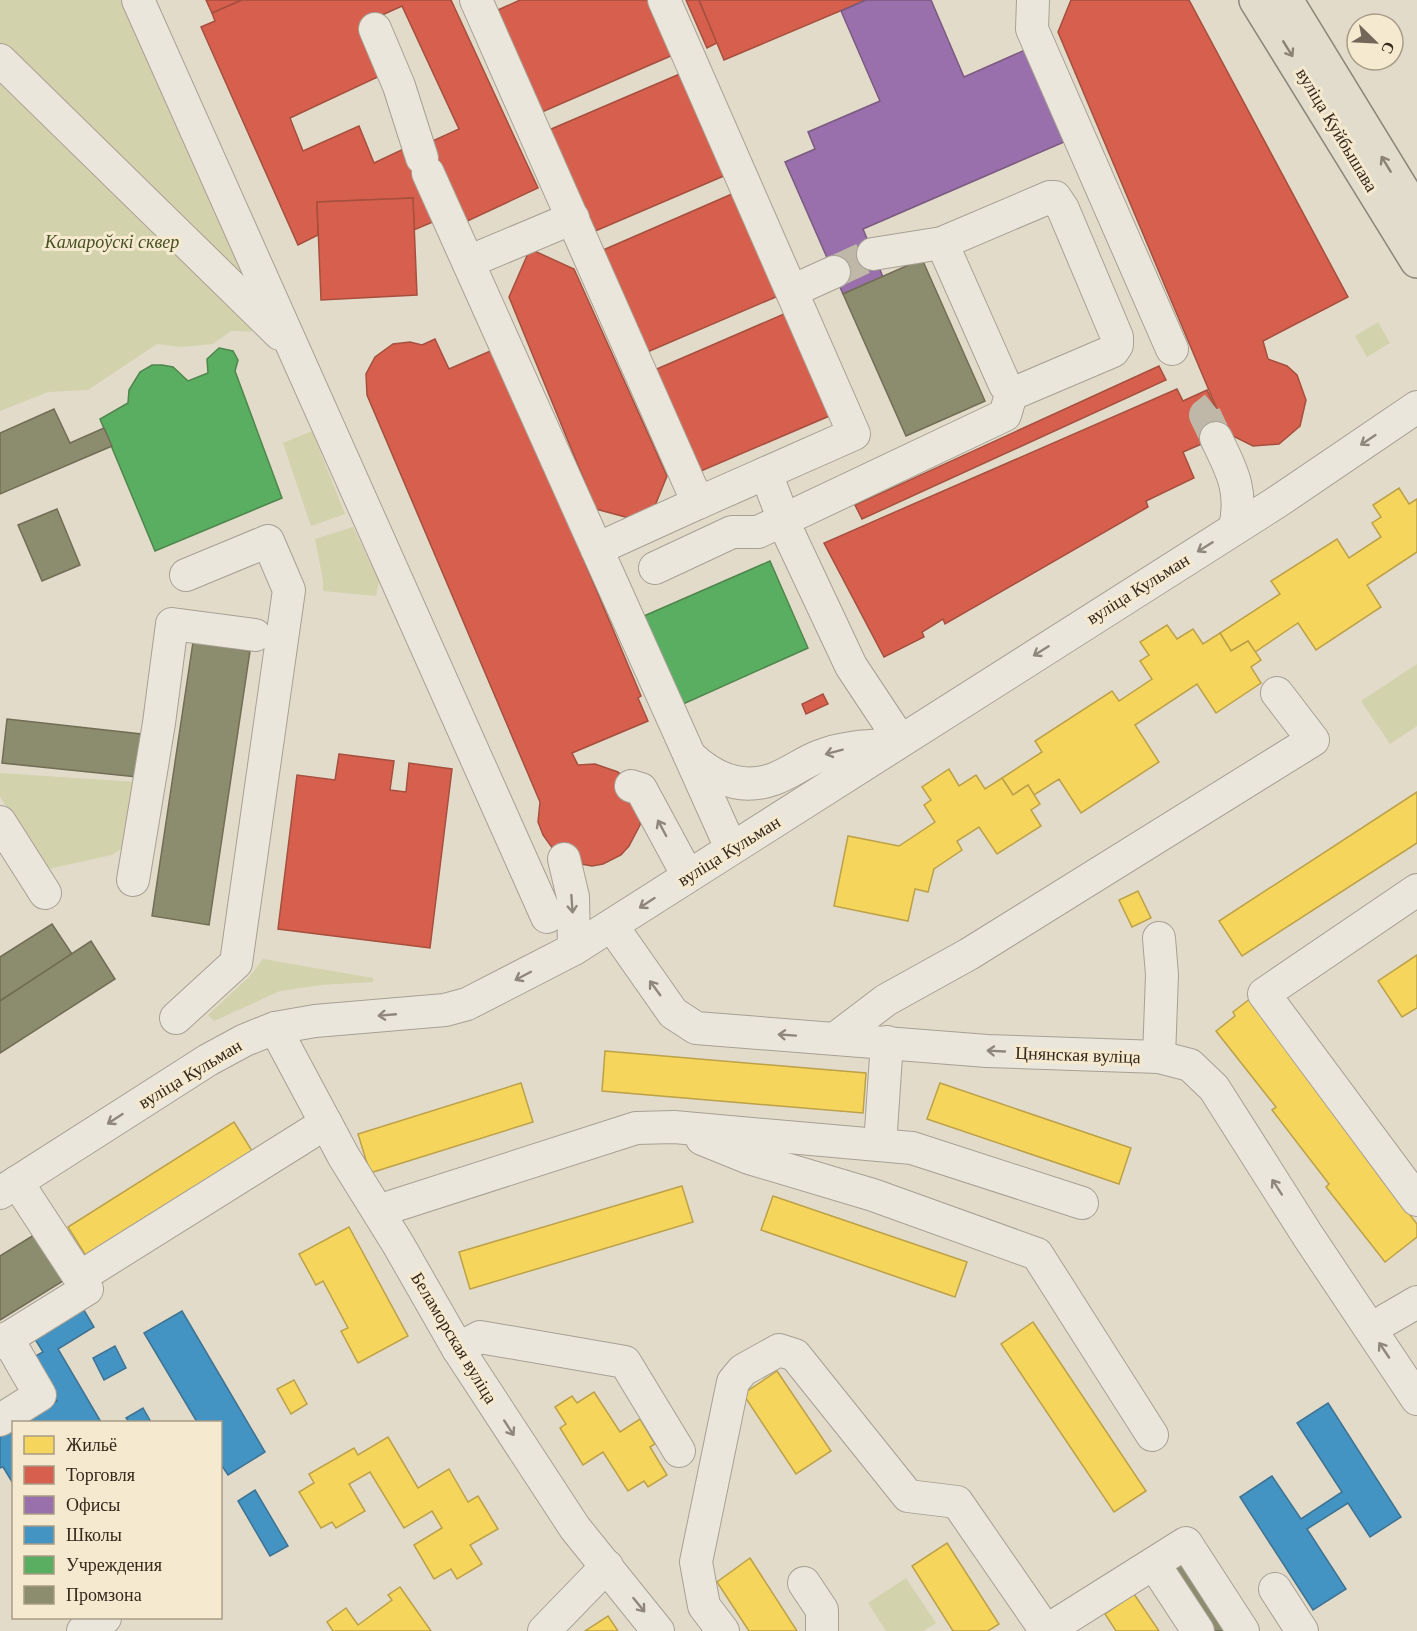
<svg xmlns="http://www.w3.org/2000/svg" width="1417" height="1631" font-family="Georgia,serif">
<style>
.green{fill:#d2d2ac}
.homes{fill:#f6d55c;stroke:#bca149;stroke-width:1.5}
.shops{fill:#d6604d;stroke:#a64f3e;stroke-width:1.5;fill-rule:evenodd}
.offices{fill:#9970ab;stroke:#7b5a80;stroke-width:1.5}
.schools{fill:#4393c3;stroke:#3f7391;stroke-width:1.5}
.public{fill:#5aae61;stroke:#4f864c;stroke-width:1.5}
.industry{fill:#8c8c6e;stroke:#726e55;stroke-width:1.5}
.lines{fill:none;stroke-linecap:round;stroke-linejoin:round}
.minor-tunnel{stroke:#bfb7a7;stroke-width:32;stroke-dasharray:32 16;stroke-linecap:butt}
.minor-casing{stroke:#a7a094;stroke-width:34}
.major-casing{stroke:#8c857a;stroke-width:36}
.minor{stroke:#eae6db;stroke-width:32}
.major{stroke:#e2dccd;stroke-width:33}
.oneway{stroke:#8c8274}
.oneway2{stroke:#90877c}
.labels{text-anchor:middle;stroke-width:6;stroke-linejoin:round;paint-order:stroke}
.street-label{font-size:18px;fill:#35281c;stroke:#f5e9cf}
.park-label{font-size:18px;font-style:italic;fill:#465123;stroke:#f5e9cf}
</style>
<rect width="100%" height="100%" fill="#e2dbca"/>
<g class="green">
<polygon points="0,0 123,0 276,332 231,331 213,344 181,347 157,344 88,390 48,392 0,411"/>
<polygon points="1378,322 1390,343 1367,357 1355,336"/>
<polygon points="312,431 345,514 311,526 283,443"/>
<polygon points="353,527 379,581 376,596 323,591 323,580 315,539"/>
<polygon points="1417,664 1417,726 1390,744 1361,701"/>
<polygon points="0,773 137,782 133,841 112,855 48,869 0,797"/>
<polygon points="263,959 373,978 373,982 321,985 280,991 214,1021 208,1015 251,975"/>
<polygon points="906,1578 936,1623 923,1631 886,1631 868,1603"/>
</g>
<g class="homes">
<polygon points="1399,488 1409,504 1417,499 1417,552 1367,585 1381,607 1316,650 1298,623 1255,652 1248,641 1231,651 1220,633 1280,594 1271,581 1337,539 1349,558 1381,537 1372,523 1381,517 1373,505"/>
<polygon points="1167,625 1177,639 1193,629 1203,644 1220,633 1231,651 1248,641 1261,660 1251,667 1261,683 1216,713 1197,684 1135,725 1159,762 1081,813 1059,779 1034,795 1028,785 1013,795 1002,778 1042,752 1035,741 1112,691 1119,701 1152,679 1140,661 1149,655 1140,642"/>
<polygon points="949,769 959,786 976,775 985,789 1002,778 1013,795 1028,785 1040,804 1031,810 1041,826 997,854 979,827 957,841 962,850 934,869 928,892 915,889 908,921 834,906 848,836 899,846 935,822 924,805 931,800 922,787"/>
<polygon points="1417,792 1417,843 1242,956 1219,921"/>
<polygon points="1138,891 1151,918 1132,927 1119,900"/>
<polygon points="1417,955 1417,1008 1402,1017 1378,981"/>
<polygon points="1251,998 1369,1155 1365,1157 1417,1224 1417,1237 1385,1262 1326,1187 1329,1184 1272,1110 1276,1107 1216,1031 1235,1016 1233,1012"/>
<polygon points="605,1051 866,1073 863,1113 602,1091"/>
<polygon points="521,1083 533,1122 370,1173 358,1134"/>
<polygon points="940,1083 1131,1148 1119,1184 927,1119"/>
<polygon points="234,1122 257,1159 91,1264 68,1227"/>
<polygon points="682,1186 693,1222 470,1289 459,1252"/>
<polygon points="773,1196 967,1262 955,1297 761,1230"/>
<polygon points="349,1227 408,1336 358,1363 341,1331 348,1328 323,1281 316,1285 299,1254"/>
<polygon points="1033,1322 1146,1491 1114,1512 1001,1344"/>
<polygon points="777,1371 831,1451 796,1474 743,1394"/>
<polygon points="294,1380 307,1404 291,1414 277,1389"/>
<polygon points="594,1392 620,1432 640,1419 655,1444 650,1447 667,1475 648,1487 644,1481 628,1491 603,1452 583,1465 560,1428 566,1424 555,1407 572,1396 577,1403"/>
<polygon points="388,1437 418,1488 449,1469 468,1502 478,1496 498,1529 470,1545 482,1564 457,1579 451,1569 434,1579 414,1545 442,1528 432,1511 404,1528 370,1472 349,1484 365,1511 336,1528 332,1522 321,1528 299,1492 314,1483 309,1474 354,1448 358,1455"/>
<polygon points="947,1543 999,1624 988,1631 953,1631 912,1566"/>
<polygon points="750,1558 797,1631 749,1631 734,1608 717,1582"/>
<polygon points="400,1587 431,1631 333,1631 327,1622 346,1608 358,1625 392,1600 388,1595"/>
<polygon points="1134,1594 1159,1631 1116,1631 1105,1614"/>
<polygon points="608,1616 618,1631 585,1631"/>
</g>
<g class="shops">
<polygon points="206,0 242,0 212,13"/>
<path d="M242,0H451L538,188L461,224L442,218L414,230L413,198L317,202L318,235L298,245L201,27L215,21L212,13ZM402,6L459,129L424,145L410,146L374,163L359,126L303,151L290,118L382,75L360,25Z"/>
<polygon points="520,0 660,0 682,51 542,112 498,10"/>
<polygon points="686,0 699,0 717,43 707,48"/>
<polygon points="699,0 866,0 724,60"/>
<polygon points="1071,0 1189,0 1348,297 1263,341 1268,359 1287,366 1297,375 1306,400 1300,426 1279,444 1253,446 1227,433 1058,32"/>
<polygon points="689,70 733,172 593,232 549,130"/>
<polygon points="741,190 785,293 645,353 601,251"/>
<polygon points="413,198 417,295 321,300 317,202"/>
<polygon points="530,249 574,269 667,476 648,523 596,509 509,297"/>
<polygon points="791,311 834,414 694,474 650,372"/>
<polygon points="435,339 449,369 495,349 641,696 638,698 648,721 572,753 578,765 595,764 618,772 631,786 641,811 640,825 629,846 621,855 603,864 592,866 570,862 558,856 543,835 538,822 540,802 367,395 366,374 375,357 393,344 410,342 422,345"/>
<polygon points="1159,366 1166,380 862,519 855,505"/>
<polygon points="1177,389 1183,401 1207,390 1227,433 1183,452 1194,478 1146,501 1148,507 945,624 943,619 922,632 924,637 884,657 824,543"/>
<polygon points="823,694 828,704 806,714 802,704"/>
<polygon points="339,754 394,761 390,790 406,792 409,763 452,769 430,948 278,929 297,775 335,780"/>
</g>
<polygon class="offices" points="866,0 931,0 964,77 1034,46 1073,138 863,229 883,277 843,294 785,162 815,149 808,132 880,101 841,11"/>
<g class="schools">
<polygon points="82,1307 94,1327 58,1349 101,1422 20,1422 57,1401 32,1358 43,1352 33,1336"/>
<polygon points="182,1311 265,1452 228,1475 220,1463 220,1422 197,1422 144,1333"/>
<polygon points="115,1346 126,1368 104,1380 93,1358"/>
<polygon points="1328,1403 1401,1517 1370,1537 1348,1503 1307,1529 1346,1589 1313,1610 1240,1497 1272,1476 1301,1519 1342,1492 1297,1423"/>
<polygon points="143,1408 151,1422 129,1422 126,1418"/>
<polygon points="14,1426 14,1485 3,1467 0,1468 0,1434"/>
<polygon points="255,1490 288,1546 270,1556 238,1501"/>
</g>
<g class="public">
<polygon points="219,348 233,351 238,360 235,371 282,498 155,551 100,419 128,403 129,390 140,372 152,365 162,365 173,367 188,381 208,373 207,359"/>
<polygon points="770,561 808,648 681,705 644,616"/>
</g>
<g class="industry">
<polygon points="922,259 985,401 906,436 843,294"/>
<polygon points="54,409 70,443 104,428 112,446 0,494 0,433"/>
<polygon points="57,509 80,565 42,581 18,525"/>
<polygon points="193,642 250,651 209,925 152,916"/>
<polygon points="7,719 141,734 137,777 2,763"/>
<polygon points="52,924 72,954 0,1001 0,957"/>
<polygon points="91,941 115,979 0,1053 0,1001"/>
<polygon points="42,1230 71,1276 0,1320 0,1256"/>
<polygon points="1188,1558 1235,1631 1207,1631 1168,1570"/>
</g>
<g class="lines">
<g class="minor-tunnel">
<polyline points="834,272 873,254"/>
<polyline points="1215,407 1205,415 1216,438"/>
</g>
<g class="minor-casing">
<g id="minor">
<polyline points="138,0 547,917"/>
<polyline points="476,0 698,503 854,434 664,0"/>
<polyline points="1033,0 1032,29 1172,349"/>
<polyline points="375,29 399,86 422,158"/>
<polyline points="0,60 280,334"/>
<polyline points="428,173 731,848"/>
<polyline points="873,254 942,243 1050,197 1055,197 1063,209 1117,337 1117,345 1113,351 1019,391 1012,391 1005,385 942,243"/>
<polyline points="468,262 573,218"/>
<polyline points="792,291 834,272"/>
<path d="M1216,438C1232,471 1243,490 1235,528"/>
<polyline points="766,473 789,534 851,666 900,740"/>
<polyline points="597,549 698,503"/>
<polyline points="655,568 732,532 758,532 1005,415 1012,391"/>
<path d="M690,756C713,778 741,791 774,779C790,773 804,762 820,756C842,747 865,746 888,745"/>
<polyline points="631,786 641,789 688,876"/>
<polyline points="0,822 45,893"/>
<polyline points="564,859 573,897 574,949"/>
<polyline points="133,880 159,723 172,624 255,635"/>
<polyline points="1417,890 1264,994 1417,1200"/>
<polyline points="612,926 673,1013 696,1028 987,1051 1159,1057 1190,1065 1214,1088 1308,1236 1417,1399"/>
<polyline points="1159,938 1162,975 1159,1057"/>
<polyline points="176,1018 236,963 289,590 268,541 186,575"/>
<polyline points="275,1028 344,1157 398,1244 458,1349 575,1528 658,1631"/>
<polyline points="836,1038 886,1000 969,954 1313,740 1277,693"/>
<polyline points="702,1139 749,1158 873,1195 1037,1254 1152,1435"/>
<polyline points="880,1145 887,1042"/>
<polyline points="0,1193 208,1060 245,1040 275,1028 315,1021 445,1010 467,1004 574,949 1277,502 1417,407"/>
<polyline points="378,1211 636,1128 674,1127 912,1148 1082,1203"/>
<polyline points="80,1277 326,1123"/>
<polyline points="1386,1320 1417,1302"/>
<polyline points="0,1343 87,1289 17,1182"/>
<polyline points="458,1349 480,1337 625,1362 679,1451"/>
<polyline points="0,1420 40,1395 7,1338"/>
<polyline points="1154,1564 1198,1631"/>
<polyline points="804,1583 822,1610 822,1631"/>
<polyline points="1275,1589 1302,1631"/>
<polyline points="83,1631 105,1618"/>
<polyline points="544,1631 607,1566"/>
<polyline points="723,1631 704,1606 696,1562 733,1382 743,1370 779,1350 795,1355 908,1496 957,1502 1046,1631 1186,1543 1243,1631"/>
</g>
</g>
<g class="major-casing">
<g id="major">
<polyline points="1256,0 1417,261"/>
<polyline points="1286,0 1417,214"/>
</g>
</g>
<use href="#minor" class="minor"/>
<use href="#major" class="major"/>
</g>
<defs><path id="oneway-shaft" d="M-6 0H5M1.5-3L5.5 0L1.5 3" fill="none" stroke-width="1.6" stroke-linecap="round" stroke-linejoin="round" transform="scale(1.5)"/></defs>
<g class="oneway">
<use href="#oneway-shaft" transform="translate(1288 49) rotate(58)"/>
<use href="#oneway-shaft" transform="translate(1386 164) rotate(-121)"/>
</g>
<g class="oneway2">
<use href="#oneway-shaft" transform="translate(1368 440) rotate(146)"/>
<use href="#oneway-shaft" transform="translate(1205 547) rotate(148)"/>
<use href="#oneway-shaft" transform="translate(1041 651) rotate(148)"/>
<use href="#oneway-shaft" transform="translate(834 752) rotate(165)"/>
<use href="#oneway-shaft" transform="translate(662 828) rotate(-118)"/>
<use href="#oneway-shaft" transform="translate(647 903) rotate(147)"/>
<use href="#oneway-shaft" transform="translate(572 904) rotate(86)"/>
<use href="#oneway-shaft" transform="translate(523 976) rotate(152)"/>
<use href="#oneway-shaft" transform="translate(655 988) rotate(-126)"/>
<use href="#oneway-shaft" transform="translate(387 1015) rotate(175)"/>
<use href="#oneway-shaft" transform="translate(787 1035) rotate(-176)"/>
<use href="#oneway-shaft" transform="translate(996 1051) rotate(-177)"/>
<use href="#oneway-shaft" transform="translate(115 1119) rotate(147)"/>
<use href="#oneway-shaft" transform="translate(1277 1187) rotate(-123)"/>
<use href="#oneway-shaft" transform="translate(1384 1350) rotate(-124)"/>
<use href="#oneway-shaft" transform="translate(509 1428) rotate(57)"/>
<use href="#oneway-shaft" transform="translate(639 1605) rotate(51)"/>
</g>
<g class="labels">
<g class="street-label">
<text transform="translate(1337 130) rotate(59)" y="6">вуліца Куйбышава</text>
<text transform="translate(1138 589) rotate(-32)" y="6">вуліца Кульман</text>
<text transform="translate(729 851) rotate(-32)" y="6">вуліца Кульман</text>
<text transform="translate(1078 1055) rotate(2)" y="6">Цнянская вуліца</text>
<text transform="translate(190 1074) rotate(-31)" y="6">вуліца Кульман</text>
<text transform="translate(454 1338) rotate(59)" y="6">Беламорская вуліца</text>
</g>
<g class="park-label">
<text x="112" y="248">Камароўскі сквер</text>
</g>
</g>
<rect x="12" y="1421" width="210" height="198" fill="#f5e9cf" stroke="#a89c87" stroke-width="1.5"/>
<rect x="24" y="1436" width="30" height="18" fill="#f6d55c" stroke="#a89c87" stroke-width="1.5"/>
<text x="66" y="1451" font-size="18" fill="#35281c">Жильё</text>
<rect x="24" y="1466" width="30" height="18" fill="#d6604d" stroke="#a89c87" stroke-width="1.5"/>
<text x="66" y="1481" font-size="18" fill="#35281c">Торговля</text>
<rect x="24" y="1496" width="30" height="18" fill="#9970ab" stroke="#a89c87" stroke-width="1.5"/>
<text x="66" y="1511" font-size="18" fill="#35281c">Офисы</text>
<rect x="24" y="1526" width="30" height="18" fill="#4393c3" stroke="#a89c87" stroke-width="1.5"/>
<text x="66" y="1541" font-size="18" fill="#35281c">Школы</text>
<rect x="24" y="1556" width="30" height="18" fill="#5aae61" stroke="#a89c87" stroke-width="1.5"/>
<text x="66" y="1571" font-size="18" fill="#35281c">Учреждения</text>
<rect x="24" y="1586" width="30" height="18" fill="#8c8c6e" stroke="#a89c87" stroke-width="1.5"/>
<text x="66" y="1601" font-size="18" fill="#35281c">Промзона</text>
<g transform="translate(1375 42) rotate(114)"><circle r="28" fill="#f5e9cf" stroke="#a89c87" stroke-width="1.5"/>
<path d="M0-4.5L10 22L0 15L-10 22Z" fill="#726759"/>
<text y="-9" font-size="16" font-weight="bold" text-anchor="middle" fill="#35281c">С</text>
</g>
</svg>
